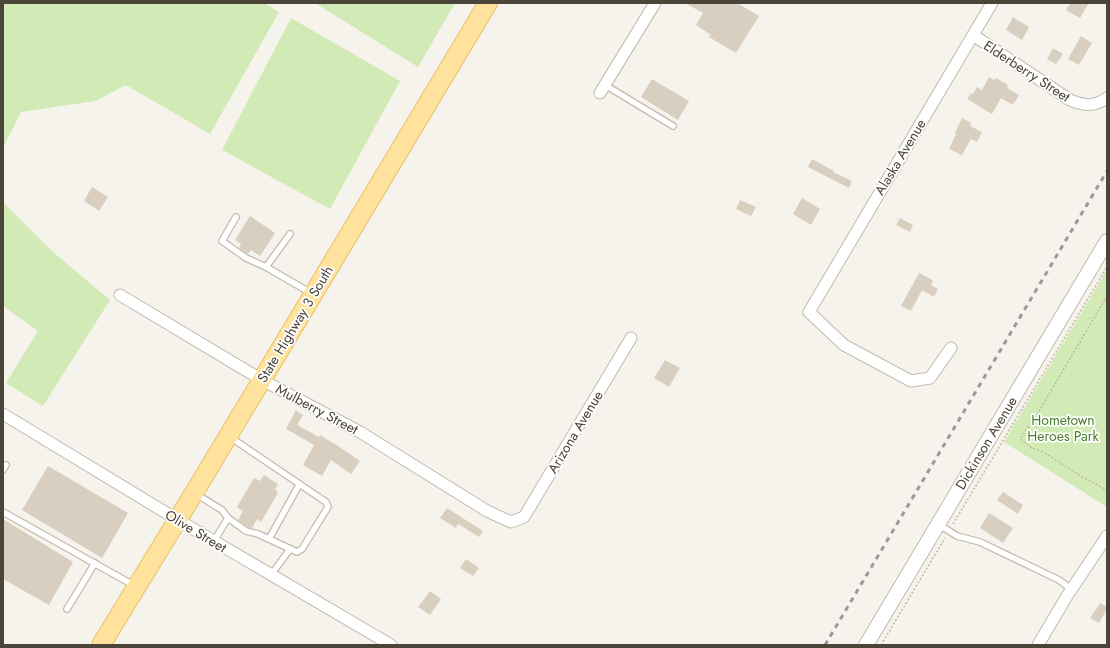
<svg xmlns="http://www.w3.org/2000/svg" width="1110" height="648" font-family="Jost,sans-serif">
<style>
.green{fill:#d2eab5}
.building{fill:#d8cfc1}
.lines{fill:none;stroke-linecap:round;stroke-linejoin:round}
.service-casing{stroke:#c2bbae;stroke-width:8}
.minor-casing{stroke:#c2bbae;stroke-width:13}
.tertiary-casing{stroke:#c2bbae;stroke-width:16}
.primary-casing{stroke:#e6c16a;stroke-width:20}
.path{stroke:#c4b79f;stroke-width:1.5;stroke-dasharray:2 2;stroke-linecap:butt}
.service{stroke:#fff;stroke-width:5.5}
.minor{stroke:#fff;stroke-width:11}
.tertiary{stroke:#fff;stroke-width:14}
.primary{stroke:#ffe39c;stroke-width:18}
.rail{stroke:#9a9a9a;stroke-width:3;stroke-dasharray:5 5;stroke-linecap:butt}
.labels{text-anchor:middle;stroke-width:3.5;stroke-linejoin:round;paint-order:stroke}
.street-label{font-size:14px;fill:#4b4439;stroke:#fff}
.park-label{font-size:14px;fill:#4a7f2a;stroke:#fff}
</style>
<rect width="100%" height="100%" fill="#f6f3ec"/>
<g class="green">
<polygon points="3,3 264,3 279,12 210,134 126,85 95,101 21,112 3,148"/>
<polygon points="315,3 455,3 418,67"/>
<polygon points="291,18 400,81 330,209 222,150"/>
<polygon points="3,202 53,252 110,300 43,406 6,383 38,331 3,306"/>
<polygon points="1107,270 1107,507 1004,442"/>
</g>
<g class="building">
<polygon points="685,3 737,3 759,16 736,53 709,37 711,35 696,25 703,13"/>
<polygon points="1071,3 1089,3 1080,18 1066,10"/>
<polygon points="1013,17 1029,27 1022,40 1006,30"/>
<polygon points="1081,36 1092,43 1079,65 1068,59"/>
<polygon points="1053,48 1063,54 1056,64 1047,59"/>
<polygon points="989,77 994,80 996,78 1008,85 1007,88 1019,95 1013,105 1001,98 992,114 967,99 971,93 973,94 977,87 982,90"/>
<polygon points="652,79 689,101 678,120 641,97"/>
<polygon points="962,118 971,123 970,126 982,132 977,142 971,139 962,155 949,149 956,134 955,133"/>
<polygon points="812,159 834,171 833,172 852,181 849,188 808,167"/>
<polygon points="92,187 108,197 99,211 84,201"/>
<polygon points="802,198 820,209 811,225 793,214"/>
<polygon points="740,200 756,207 751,216 736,209"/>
<polygon points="250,216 275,233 260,256 251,250 248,254 239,248 241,244 235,240"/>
<polygon points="900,218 913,225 910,232 896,225"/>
<polygon points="919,273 933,280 931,285 938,289 934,297 922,290 911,311 901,306"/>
<polygon points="665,360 680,368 669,387 654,378"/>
<polygon points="296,410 303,415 297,425 319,437 320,435 338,446 360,461 351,474 331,460 322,476 303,465 314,445 286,429"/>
<polygon points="48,466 128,513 102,558 22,510"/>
<polygon points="264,475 278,484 275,489 278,493 261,522 257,519 252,528 248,527 238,520 243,511 237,507 254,478 260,481"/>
<polygon points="1003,492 1023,505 1018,514 997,500"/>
<polygon points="447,508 483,531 479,537 458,524 456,528 440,518"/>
<polygon points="989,513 1013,528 1003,543 980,528"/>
<polygon points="3,519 73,562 49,605 3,579"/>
<polygon points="466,559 479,568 473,576 460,568"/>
<polygon points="430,591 441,599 430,615 418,607"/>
<polygon points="1100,603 1107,607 1107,609 1099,623 1090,618"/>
</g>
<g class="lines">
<g class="service-casing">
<g id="service">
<polyline points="605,85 673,126"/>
<polyline points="236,217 222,241 246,258 266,267"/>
<polyline points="290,234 266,267 311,293"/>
<polyline points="3,470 6,465"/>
<polyline points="196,494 222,510 228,518 246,531 258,534 297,552 302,549 328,507 326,502 230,437"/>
<polyline points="3,512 135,586"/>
<polyline points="938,524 957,536 980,542 1059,580 1071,589"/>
<polyline points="269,539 299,485"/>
<polyline points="214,541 228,518"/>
<polyline points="271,575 290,549"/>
<polyline points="67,609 95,563"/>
</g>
</g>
<g class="minor-casing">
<g id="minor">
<path d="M973,35L1070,100C1084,106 1094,107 1107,98"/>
<polyline points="600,93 655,3"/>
<polyline points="120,295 262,380 360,432 487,511 511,522 524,517 631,338"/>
<polyline points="951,348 930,378 911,381 844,345 809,312 992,3"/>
<polyline points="3,414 178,520 391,645"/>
<polyline points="1038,645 1067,596 1107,536"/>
</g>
</g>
<g class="tertiary-casing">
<polyline id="tertiary" points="866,645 1107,241"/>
</g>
<g class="primary-casing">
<polyline id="primary" points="101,645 194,493 488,3"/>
</g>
<g class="path">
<polyline points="1107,296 1038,413 1020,439 1032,448 1043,452 1081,476 1107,490"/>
<polyline points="953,524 1107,267"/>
<polyline points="881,645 945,538"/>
</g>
<use href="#service" class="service"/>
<use href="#minor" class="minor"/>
<use href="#tertiary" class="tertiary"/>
<use href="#primary" class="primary"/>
<polyline class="rail" points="825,645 1107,171"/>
</g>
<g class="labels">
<g class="street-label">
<text transform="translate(1027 71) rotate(33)" y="5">Elderberry Street</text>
<text transform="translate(900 157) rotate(-59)" y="5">Alaska Avenue</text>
<text transform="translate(295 324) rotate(-59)" y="5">State Highway 3 South</text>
<text transform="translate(317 409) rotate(28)" y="5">Mulberry Street</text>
<text transform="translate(575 432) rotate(-59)" y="5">Arizona Avenue</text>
<text transform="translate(986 443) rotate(-59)" y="5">Dickinson Avenue</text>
<text transform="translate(196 531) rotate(31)" y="5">Olive Street</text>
</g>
<g class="park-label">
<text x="1063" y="425">Hometown<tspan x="1063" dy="16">Heroes Park</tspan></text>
</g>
</g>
<rect width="1110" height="648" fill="none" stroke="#4b4439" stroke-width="8"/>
</svg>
